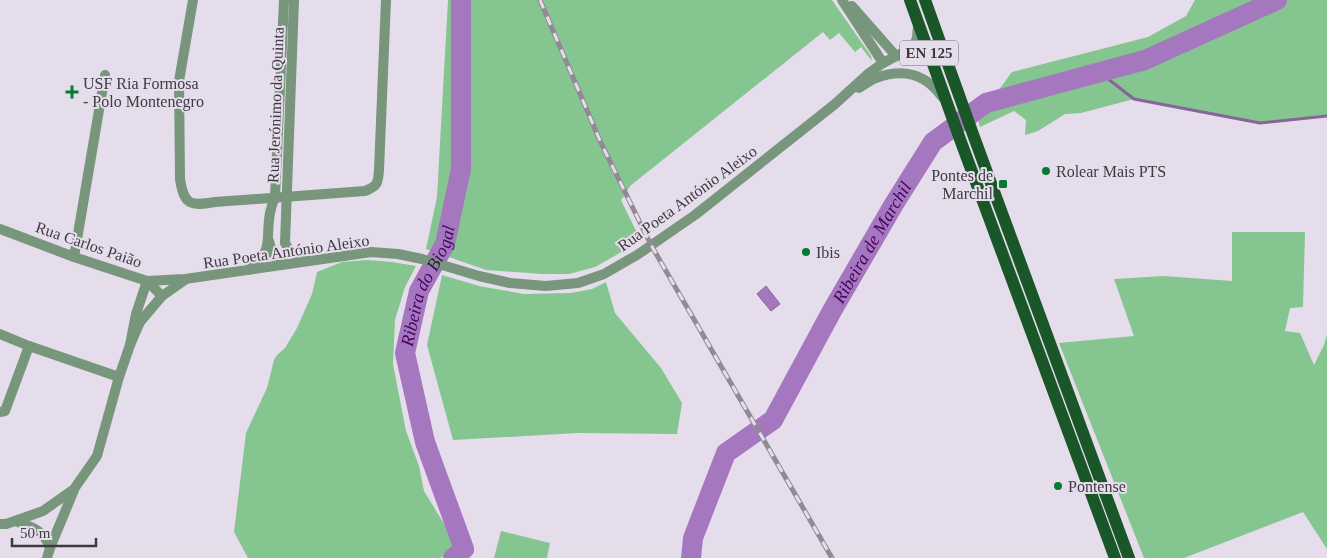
<svg xmlns="http://www.w3.org/2000/svg" width="1327" height="558" font-family="'Times New Roman',serif">
<style>
.green{fill:#85c58f}
.water{fill:#a577bf;stroke:#866599}
.lines{fill:none;stroke-linecap:round;stroke-linejoin:round}
.stream{stroke:#866599;stroke-width:3}
.river{stroke:#a577bf;stroke-width:20}
.minor{stroke:#77967b;stroke-width:10}
.primary{stroke:#195728;stroke-width:12}
.rail-casing{stroke:#908a94;stroke-width:5}
.rail{stroke:#e6ddec;stroke-width:3;stroke-dasharray:9;stroke-linecap:butt}
.poi-dot{fill:#057a31;stroke:#e6ddec;stroke-width:2}
.labels{text-anchor:middle;stroke-width:4;stroke-linejoin:round;paint-order:stroke}
.shield{fill:#e6ddec;stroke:#706b74;stroke-width:1}
.shield-label{font-size:15px;font-weight:bold;fill:#3d3a40}
.poi-label{font-size:16px;fill:#3d3a40;stroke:#e6ddec;text-anchor:start}
.street-label{font-size:16px;fill:#3d3a40;stroke:#e6ddec}
.water-label{font-size:18px;font-style:italic;fill:#460361;stroke:#e6ddec}
</style>
<rect width="100%" height="100%" fill="#e6ddec"/>
<g class="green">
<polygon points="448,0 832,0 871,56 872,61 861,47 855,52 839,33 830,40 823,32 630,186 625,195 621,200 641,241 595,267 569,274 542,274 486,270 426,249 437,197"/>
<polygon points="1195,0 1327,0 1327,116 1260,123 1134,99 1081,113 1065,114 1038,131 1025,135 1026,120 1014,111 980,127 973,102 998,91 1012,72 1148,37 1186,16"/>
<polygon points="1232,232 1305,232 1303,307 1290,308 1285,331 1300,333 1314,365 1324,345 1327,334 1327,549 1303,512 1184,558 1144,558 1059,343 1134,336 1114,279 1164,276 1232,281"/>
<polygon points="367,260 392,262 416,266 405,287 395,320 393,364 406,431 419,466 424,491 452,537 456,545 450,553 440,558 248,558 234,532 246,433 267,388 274,360 277,355 285,348 297,328 312,294 317,272 342,262"/>
<polygon points="442,275 479,286 524,294 571,293 592,289 606,282 615,313 661,368 682,403 677,434 578,433 453,440 427,345"/>
<polygon points="501,531 550,543 547,558 494,558"/>
</g>
<polygon class="water" points="766,286 780,304 771,311 757,294"/>
<g class="lines">
<polyline class="stream" points="1099,72 1134,99 1260,123 1327,116"/>
<g class="river">
<path id="s1" d="M453,558L464,549L425,442L405,353L419,291L445,244L461,169V0"/>
<path id="s2" d="M691,558L693,538L726,453L773,420L833,309L894,204L933,142L986,103L1145,60L1277,0"/>
</g>
<g class="minor">
<path d="M193,0L179,81L180,179C184,206 191,206 215,202L365,191C378,186 378,183 379,170L386,0"/>
<path d="M294,0L285,243C290,253 297,256 307,261"/>
<polyline points="842,0 883,63"/>
<polyline points="852,6 896,56"/>
<path d="M859,88C864,85 870,80 876,78C903,68 926,74 942,97"/>
<polyline points="0,229 74,257 147,281 162,296"/>
<path d="M269,241C273,255 273,261 288,264"/>
<polyline points="74,257 105,75"/>
<path d="M248,270C275,250 265,241 270,213C271,208 273,202 275,197L284,0"/>
<polyline points="0,334 29,346 119,377"/>
<polyline points="130,345 136,314 147,281 185,279 337,257 371,252 398,254 422,259 479,276 510,283 546,286 578,283 604,274 637,255 695,215 835,104 869,73 883,63 906,51 914,45 917,38 918,25"/>
<polyline points="0,412 5,411 29,346"/>
<path d="M15,521C32,527 43,529 50,548"/>
<polyline points="0,524 6,524 43,511 74,489 97,456 119,377 130,345 140,322 162,296 185,280"/>
<polyline points="47,558 50,548 74,490"/>
</g>
<g class="primary">
<polyline points="910,0 961,142 1115,558"/>
<polyline points="925,0 974,137 1129,558"/>
</g>
<g class="rail-casing">
<polyline id="rail" points="540,0 601,143 651,245 832,558"/>
</g>
<use href="#rail" class="rail"/>
</g>
<g class="poi-dot">
<path d="M69.5 84.5h5v5h5v5h-5v5h-5v-5h-5v-5h5z"/>
<circle cx="1046" cy="171" r="5"/>
<rect x="998" y="179" width="10" height="10" rx="2.5"/>
<circle cx="806" cy="252" r="5"/>
<circle cx="1058" cy="486" r="5"/>
</g>
<g class="labels">
<rect class="shield" x="900" y="40.5" width="58" height="25" rx="4"/>
<g class="shield-label">
<text x="929" y="58">EN 125</text>
</g>
<g class="poi-label">
<text x="83" y="89">USF Ria Formosa<tspan x="83" dy="18">- Polo Montenegro</tspan></text>
<text x="1056" y="177">Rolear Mais PTS</text>
<text x="993" y="181" text-anchor="end">Pontes de<tspan x="993" dy="18">Marchil</tspan></text>
<text x="816" y="258">Ibis</text>
<text x="1068" y="492">Pontense</text>
</g>
<g class="street-label">
<text transform="translate(275 105) rotate(-88)" y="6">Rua Jerónimo da Quinta</text>
<text transform="translate(687 198) rotate(-36)" y="6">Rua Poeta António Aleixo</text>
<text transform="translate(89 244) rotate(19)" y="6">Rua Carlos Paião</text>
<text transform="translate(286 251) rotate(-8)" y="6">Rua Poeta António Aleixo</text>
</g>
<g class="water-label">
<text dy="6" stroke="none"><textPath href="#s2" startOffset="372">Ribeira de Marchil</textPath></text>
<text dy="6" stroke="none"><textPath href="#s1" startOffset="291">Ribeira do Biogal</textPath></text>
</g>
</g>
<path d="M12 538v8h84v-8" fill="none" stroke="#3d3a40" stroke-width="2.5"/>
<text x="20" y="538" font-size="15" fill="#3d3a40" stroke="#e6ddec" stroke-width="4" paint-order="stroke">50 m</text>
</svg>
